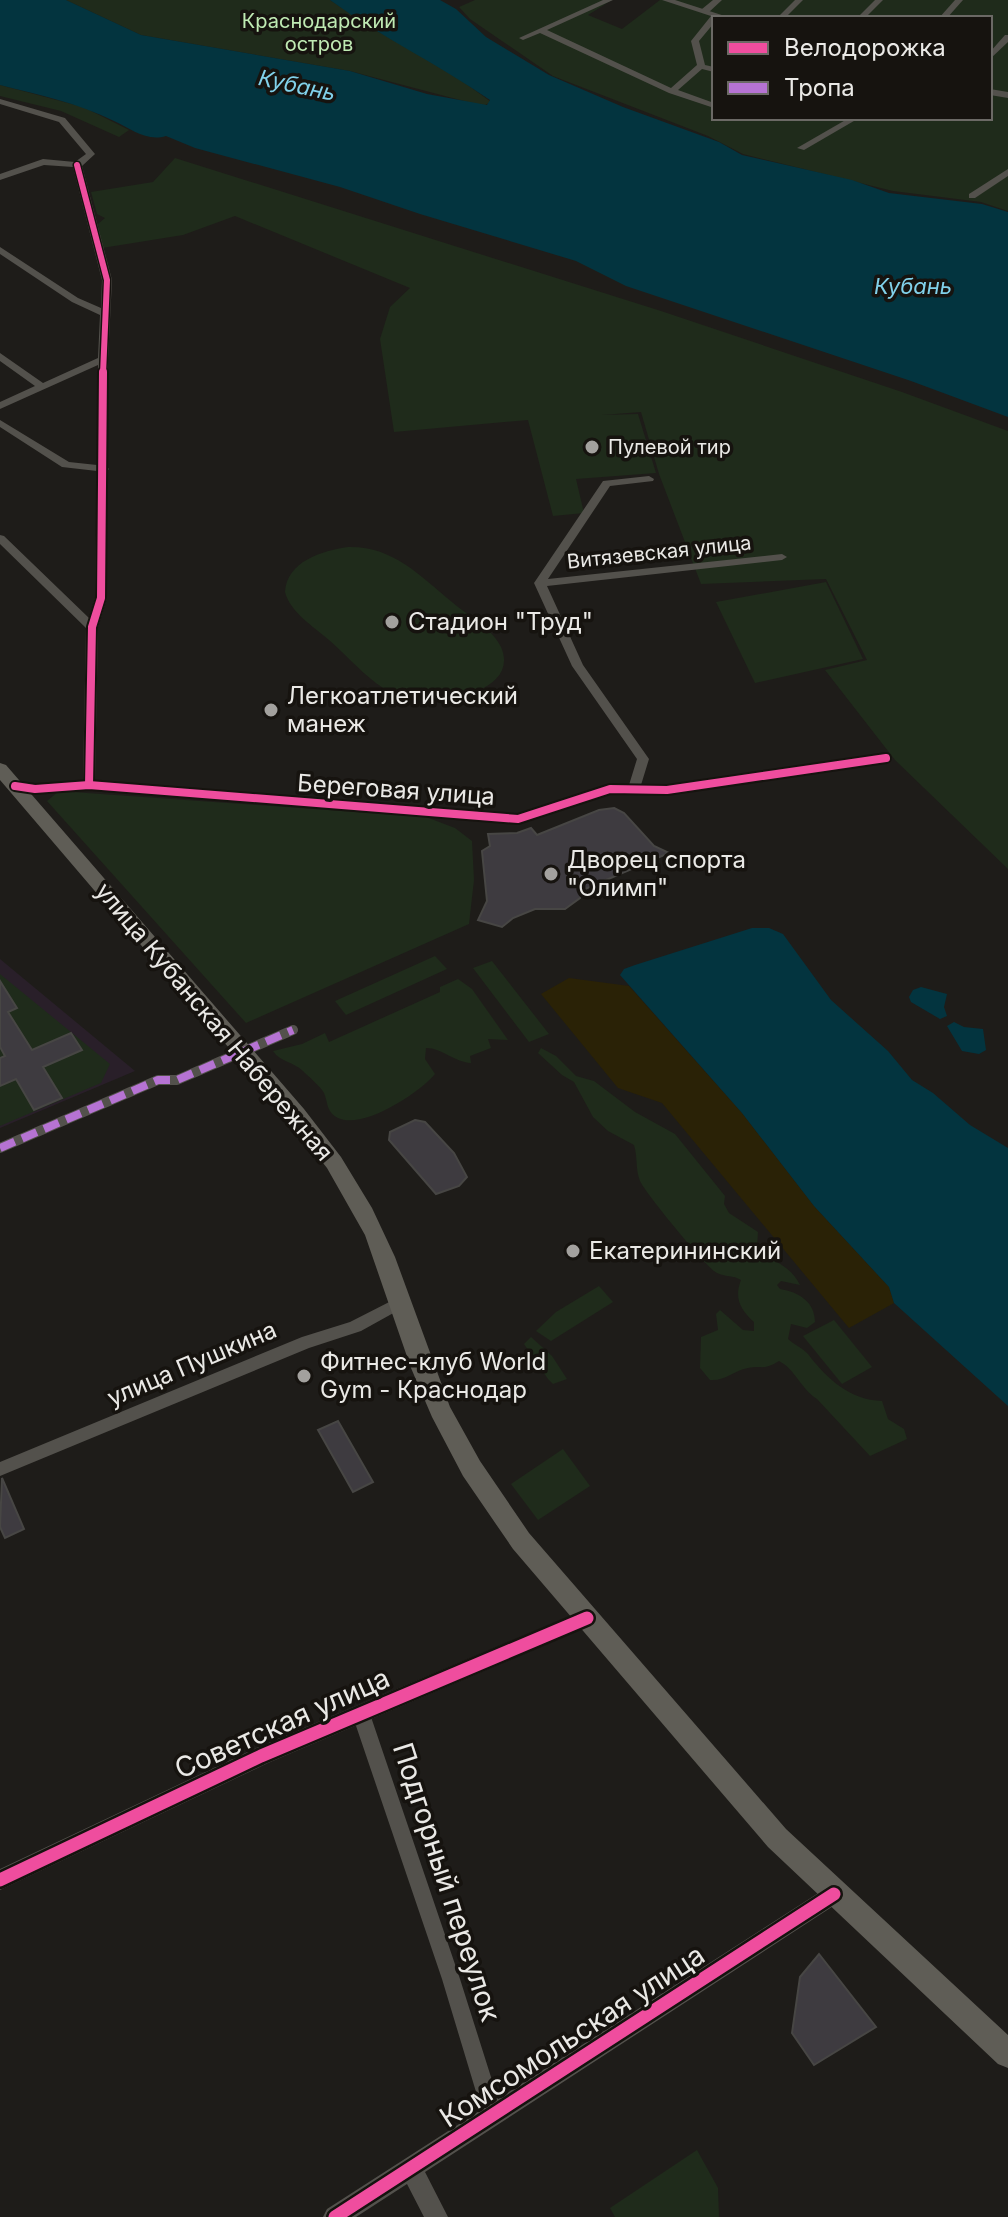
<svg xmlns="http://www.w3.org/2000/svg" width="1008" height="2217" font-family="Inter,sans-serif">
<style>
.medical{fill:#291f29}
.green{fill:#1f2b1b;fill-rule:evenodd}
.sand{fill:#2a2206}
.water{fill:#03343f}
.building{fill:#3e3b40;stroke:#474644;stroke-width:2}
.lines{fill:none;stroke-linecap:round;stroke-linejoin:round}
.pedestrian{stroke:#53514c;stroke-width:10}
.minor{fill:#53514c;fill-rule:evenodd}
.tertiary{fill:#53514c;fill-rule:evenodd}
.secondary{fill:#5f5d56;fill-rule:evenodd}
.quiet{stroke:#b673d3;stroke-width:8;stroke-dasharray:16 8;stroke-linecap:butt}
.cycleway-far2-casing{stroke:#16130f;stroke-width:9}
.cycleway-far1-casing{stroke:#16130f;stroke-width:12}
.cycleway-casing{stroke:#16130f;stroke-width:18}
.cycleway-far2{stroke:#ef4d9e;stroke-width:6}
.cycleway-far1{stroke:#ef4d9e;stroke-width:8}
.cycleway{stroke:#ef4d9e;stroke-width:13}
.poi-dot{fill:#a3a19e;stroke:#16130f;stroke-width:3}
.labels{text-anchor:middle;stroke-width:7;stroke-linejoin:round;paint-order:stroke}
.far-park-label{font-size:20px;fill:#bfeab3;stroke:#16130f}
.far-poi-label{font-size:20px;fill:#eae9e6;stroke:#16130f;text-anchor:start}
.far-street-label{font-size:20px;fill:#eae9e6;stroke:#16130f}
.far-water-label{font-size:22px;font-style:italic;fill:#81d1ea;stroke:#16130f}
.poi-label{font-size:24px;fill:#eae9e6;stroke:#16130f;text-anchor:start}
.street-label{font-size:24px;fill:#eae9e6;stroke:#16130f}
.near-street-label{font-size:28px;fill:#eae9e6;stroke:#16130f}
</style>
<rect width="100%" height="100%" fill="#1e1c19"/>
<polygon class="medical" points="0,959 135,1071 0,1128"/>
<g class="green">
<polygon points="66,0 330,0 377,31 442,66 491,102 483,106 350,71 141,35"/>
<path d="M475,0H612L588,15L622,29L660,0H1008V211L981,202L893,191L743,154L708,136L553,76L470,19L459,7ZM714,18H990V118H714Z"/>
<polygon points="0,85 83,107 129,130 119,137 61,111 0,96"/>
<polygon points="175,158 661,311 902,392 1008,431 1008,869 895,760 825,670 867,660 826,579 701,584 659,474 641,412 602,415 638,414 656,473 576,479 584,513 553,516 528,420 394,432 380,339 390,307 410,288 235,216 183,235 102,248 98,224 105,218 97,214 91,192 153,182"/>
<path d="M348,547C393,546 419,575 452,602C467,615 493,629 501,647C522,695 429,708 401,697C373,687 351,659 329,640C314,627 290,612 285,592C287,561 322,551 348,547Z"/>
<polygon points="826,582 863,659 755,683 716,602"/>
<polygon points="59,791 426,817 455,828 472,841 474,880 469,924 246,1023 47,801"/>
<polygon points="435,956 447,969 346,1015 335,1001"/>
<polygon points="492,961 549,1034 529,1042 473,968"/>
<polygon points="0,974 110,1064 101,1083 0,1126"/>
<path d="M458,979L472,989L508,1040L488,1039L491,1048L470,1056L471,1063C454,1062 442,1048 426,1048L425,1059L435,1074C419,1093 363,1130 338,1118C326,1112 328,1102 324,1093C321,1087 308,1076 303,1071C294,1062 280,1062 273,1051L302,1044L325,1033L329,1042L440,992V987Z"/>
<path d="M541,1048L556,1056L576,1076L594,1081L635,1112L675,1134L725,1196L724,1204L729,1213L758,1232L757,1247C771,1262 790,1264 800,1285L781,1281L777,1285L780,1289C799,1292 815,1302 815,1322L807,1328L791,1324L788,1339C794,1345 803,1348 808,1354C827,1379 850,1400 882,1401L888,1419L904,1429L907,1439L870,1456L817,1399C801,1389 795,1369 779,1361C763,1371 763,1365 748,1368C733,1371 726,1381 710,1380L700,1368L701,1337L718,1330L716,1314L720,1310L743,1330L754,1331V1322C740,1309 734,1298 741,1280C733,1275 725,1277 717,1273C707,1268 646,1194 640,1181C635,1168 638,1158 634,1145L608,1131L593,1117L574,1082L562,1075L538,1053Z"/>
<polygon points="599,1286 613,1302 551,1341 536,1331 556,1312"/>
<polygon points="834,1320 872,1367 842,1384 803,1336"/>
<polygon points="531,1337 552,1356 567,1379 553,1384 548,1379 524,1344"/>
<polygon points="563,1449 590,1486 538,1520 511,1484"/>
<polygon points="697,2150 718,2188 719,2217 615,2217 610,2208"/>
</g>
<polygon class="sand" points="569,978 629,986 742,1113 814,1206 889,1287 894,1303 849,1328 662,1103 618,1088 541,994"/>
<g class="water">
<path d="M0,0H66L141,35L350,71L427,94L487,105L490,100C438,64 381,37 330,0H440L456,9L486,37L549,75L623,107L719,142L742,155L852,180L889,193L982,204L1008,212V417L911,381L626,286L576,261L420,214L340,187L195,148L166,136C147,142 131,129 114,121C78,103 39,95 0,85Z"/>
<polygon points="752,928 769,928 783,934 831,1000 888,1051 912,1080 933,1093 970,1125 1008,1148 1008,1406 894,1303 889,1287 814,1206 742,1113 620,975 624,969 635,965"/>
<polygon points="921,987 947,994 944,1007 947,1016 940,1019 911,1002 909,997 913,990"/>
<polygon points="954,1022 964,1027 983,1029 986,1050 979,1054 962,1051 947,1026"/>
</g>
<g class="building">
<polygon points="614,808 624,813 654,846 669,853 585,889 580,898 565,909 535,909 513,918 502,927 478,920 487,901 482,851 490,846 488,834 517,833 531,828 537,835 599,810"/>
<polygon points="0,981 17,1008 8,1012 32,1050 71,1033 82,1050 43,1067 62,1098 34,1110 16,1079 0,1086 0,1058 5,1056 0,1047"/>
<polygon points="415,1120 425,1122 454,1153 467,1177 459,1186 436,1194 389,1140 390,1132"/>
<polygon points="338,1421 373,1482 353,1492 318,1430"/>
<polygon points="2,1478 24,1529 5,1538 0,1527"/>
<polygon points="819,1954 876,2027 814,2065 792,2033 800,1977"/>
</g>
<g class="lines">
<polyline class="pedestrian" points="0,1148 158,1080 177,1080 293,1030"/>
<g class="minor">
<polygon points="603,0 613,0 547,30 671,88 697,65 691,41 711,16 717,16 718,18 714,18 714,23 699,41 705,65 714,67 714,72 702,69 678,90 714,103 714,108 669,93 540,33 523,40 519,38"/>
<polygon points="713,0 722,0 708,13 702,13 702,9"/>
<polygon points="795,0 803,0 785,18 777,18"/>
<polygon points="875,0 883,0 865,18 857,18"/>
<polygon points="955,0 963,0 947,18 939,18"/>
<polygon points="1005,35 1008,35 1008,42 990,59 990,52"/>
<polygon points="0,99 65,118 95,154 82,166 112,280 108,359 107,467 109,469 107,471 107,598 98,627 95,781 518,815 610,785 629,785 637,759 572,666 534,583 603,481 649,476 654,479 653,481 610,486 548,579 782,554 787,557 782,560 547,586 583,665 649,759 641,785 667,786 886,754 892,758 890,761 667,794 611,793 518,823 89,789 35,793 11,789 9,786 15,782 35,785 83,781 86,628 0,544 0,535 4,536 89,618 95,598 97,471 62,467 0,427 0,420 69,462 97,465 98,365 0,409 0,402 35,386 0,361 0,353 43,383 98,358 100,315 72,302 0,254 0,247 78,298 101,308 102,280 73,167 44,165 0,180 0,174 43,159 75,162 86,154 59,122 0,104"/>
<polygon points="849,118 859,118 804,150 797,148"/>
<polygon points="1008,169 1008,176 975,198 969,198 969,194"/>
<polygon points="401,1296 406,1298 409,1302 406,1306 361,1331 309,1348 0,1476 0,1462 302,1337 350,1322"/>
<polygon points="361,1706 367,1708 370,1714 460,1979 503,2115 500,2122 493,2125 486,2122 483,2115 442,1979 352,1714 355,1708"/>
</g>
<g class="tertiary">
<polygon points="662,0 675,0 731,18 717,18"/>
<polygon points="990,89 1008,92 1008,98 990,95"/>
<polygon points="587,1609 594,1612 597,1618 594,1624 268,1763 0,1890 0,1869 254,1749"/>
<polygon points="834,1883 841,1887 845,1894 841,1901 425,2172 448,2217 424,2217 407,2184 356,2217 323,2217 327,2209"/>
</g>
<polygon class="secondary" points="0,763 6,765 304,1109 341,1157 372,1208 395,1257 450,1407 480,1461 529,1533 786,1829 1008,2035 1008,2068 998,2064 768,1847 513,1549 463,1476 432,1417 411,1368 365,1235 327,1168 270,1096 0,780"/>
<polyline class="quiet" points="0,1148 158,1080 177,1080 293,1030"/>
<g class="cycleway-far2-casing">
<polyline id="cycleway-far2" points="77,165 107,280 103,374"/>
</g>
<g class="cycleway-far1-casing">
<g id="cycleway-far1">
<polyline points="89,785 92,627 101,598 103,372"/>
<polyline points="15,786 35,789 89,785 518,819 610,789 667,790 886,758"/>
</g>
</g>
<g class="cycleway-casing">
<g id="cycleway">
<polyline points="0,1880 261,1756 587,1618"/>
<polyline points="335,2217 834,1894"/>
</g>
</g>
<use href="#cycleway-far2" class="cycleway-far2"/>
<use href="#cycleway-far1" class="cycleway-far1"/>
<use href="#cycleway" class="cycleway"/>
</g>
<g class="poi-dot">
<circle cx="592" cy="447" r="8"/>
<circle cx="392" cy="622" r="8"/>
<circle cx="271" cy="710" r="8"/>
<circle cx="551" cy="874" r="8"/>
<circle cx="573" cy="1251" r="8"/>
<circle cx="304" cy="1376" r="8"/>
</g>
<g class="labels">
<g class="far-park-label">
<text x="319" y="28">Краснодарский<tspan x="319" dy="23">остров</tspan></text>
</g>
<g class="far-poi-label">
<text x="608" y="454">Пулевой тир</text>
</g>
<g class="far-street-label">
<text transform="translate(659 552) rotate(-6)" y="7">Витязевская улица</text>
</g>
<g class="far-water-label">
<text transform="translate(297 85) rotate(12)" y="8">Кубань</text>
<text x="913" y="294">Кубань</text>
</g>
<g class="poi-label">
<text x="408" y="630">Стадион "Труд"</text>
<text x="287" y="704">Легкоатлетический<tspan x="287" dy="28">манеж</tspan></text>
<text x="567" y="868">Дворец спорта<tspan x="567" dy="28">"Олимп"</tspan></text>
<text x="589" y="1259">Екатерининский</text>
<text x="320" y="1370">Фитнес-клуб World<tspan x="320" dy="28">Gym - Краснодар</tspan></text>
</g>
<g class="street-label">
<text transform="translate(396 790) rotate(4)" y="8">Береговая улица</text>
<text transform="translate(214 1022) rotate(50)" y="8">улица Кубанская Набережная</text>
<text transform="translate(192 1364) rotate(-23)" y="8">улица Пушкина</text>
</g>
<g class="near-street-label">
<text transform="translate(282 1723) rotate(-24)" y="10">Советская улица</text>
<text transform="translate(447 1882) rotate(72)" y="10">Подгорный переулок</text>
<text transform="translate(572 2036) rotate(-33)" y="10">Комсомольская улица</text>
</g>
</g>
<rect x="712" y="16" width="280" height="104" fill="#16130f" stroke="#6b6965" stroke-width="2"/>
<rect x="728" y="42" width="40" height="12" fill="#ef4d9e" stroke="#6b6965" stroke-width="2"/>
<text x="784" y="56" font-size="24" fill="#eae9e6">Велодорожка</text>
<rect x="728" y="82" width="40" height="12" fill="#b673d3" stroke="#6b6965" stroke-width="2"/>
<text x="784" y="96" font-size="24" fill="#eae9e6">Тропа</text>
</svg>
